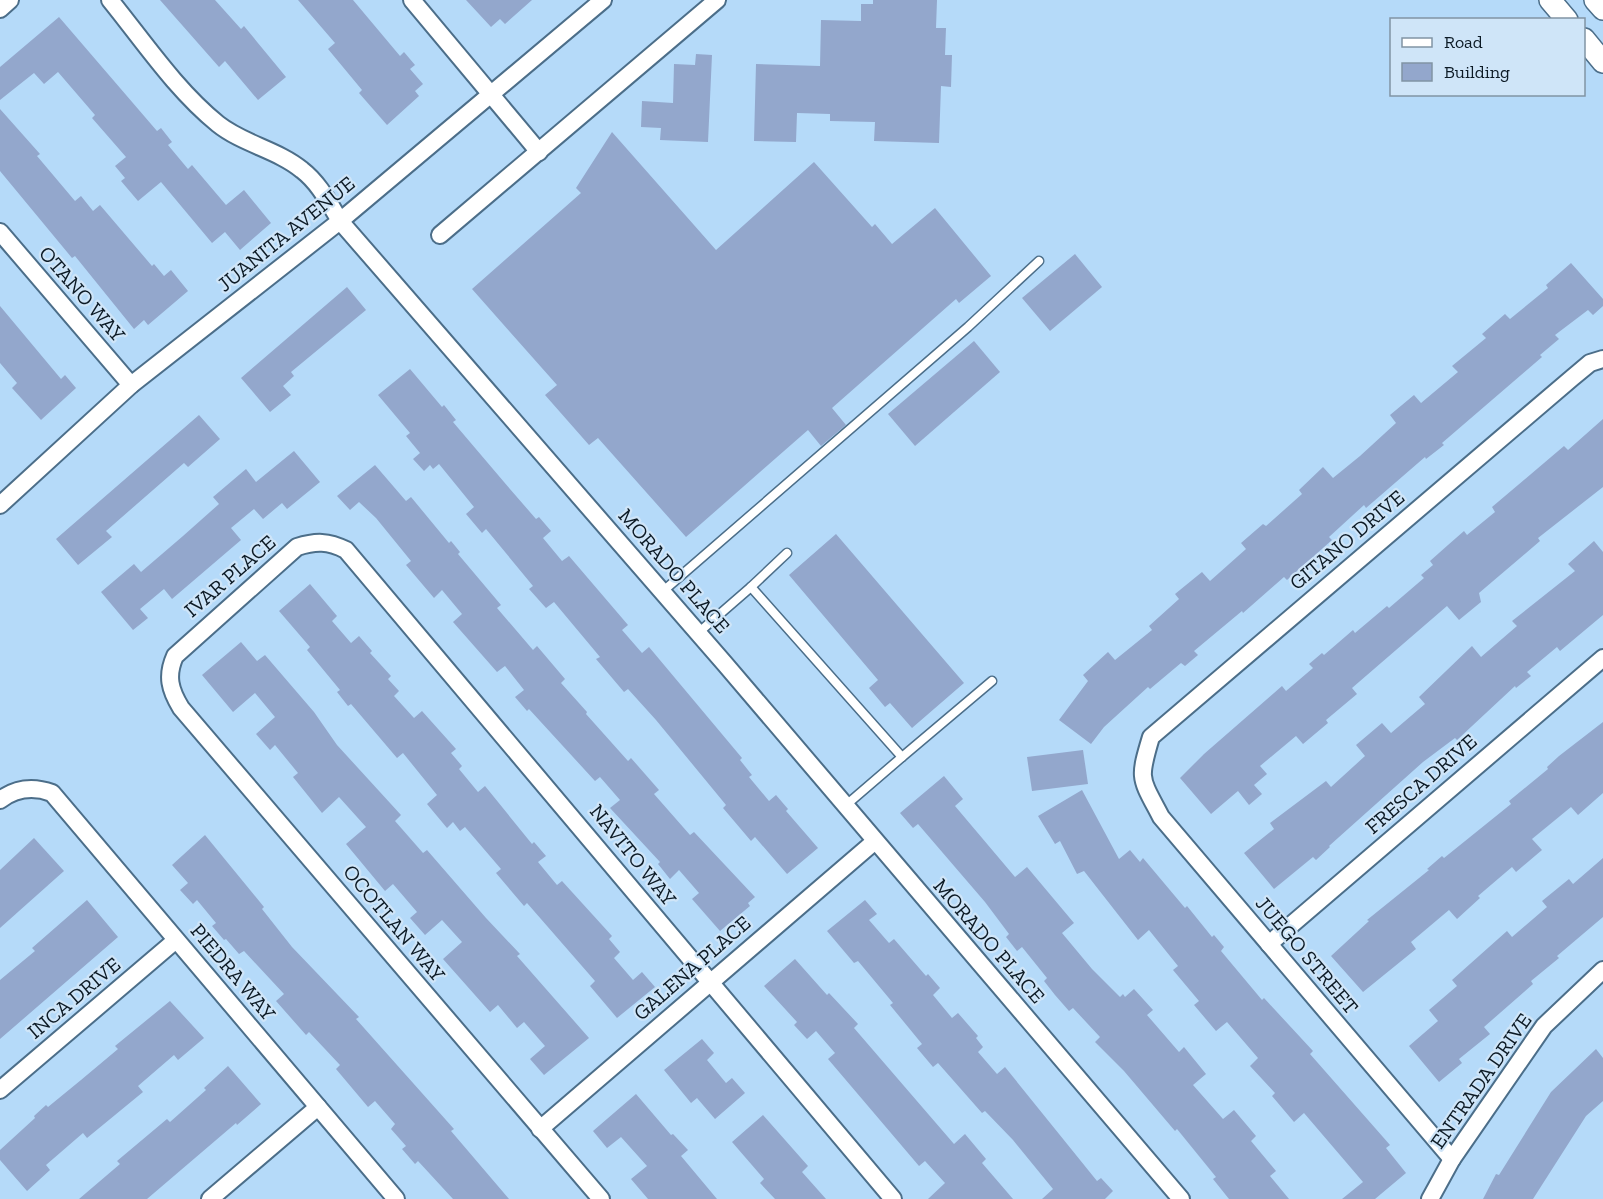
<svg xmlns="http://www.w3.org/2000/svg" width="1603" height="1199" font-family="'Zilla Slab',serif">
<style>
.building{fill:#93a7cc}
.lines{fill:none;stroke-linecap:round;stroke-linejoin:round}
.service-casing{stroke:#4c6e89;stroke-width:11}
.minor-casing{stroke:#4c6e89;stroke-width:20}
.tertiary-casing{stroke:#4c6e89;stroke-width:24}
.service{stroke:#fff;stroke-width:8}
.minor{stroke:#fff;stroke-width:16}
.tertiary{stroke:#fff;stroke-width:21}
.labels{text-anchor:middle;stroke-width:4.5;stroke-linejoin:round;paint-order:stroke}
.street-label{font-size:21px;fill:#0c1a25;stroke:#cfe5f8}
</style>
<rect width="100%" height="100%" fill="#b5daf9"/>
<g class="building">
<polygon points="160,0 215,0 241,29 244,26 286,77 258,100 225,61 219,67"/>
<polygon points="298,0 353,0 400,56 404,52 415,65 410,69 423,84 415,91 419,96 387,125 359,93 362,90 328,49 335,43"/>
<polygon points="466,0 532,0 505,24 500,19 491,27"/>
<polygon points="873,0 937,0 936,28 946,28 945,55 952,55 951,87 941,86 939,143 874,141 875,122 830,121 830,114 797,113 796,142 754,141 756,64 820,66 821,20 861,21 861,4 873,4"/>
<polygon points="59,17 157,131 161,128 172,142 168,145 188,169 192,165 226,205 244,190 271,223 240,250 225,232 212,243 161,182 138,201 121,181 125,178 115,166 126,157 92,118 95,115 58,72 44,84 34,73 0,100 0,67"/>
<polygon points="696,54 712,55 708,142 660,140 661,128 641,127 642,101 673,103 674,64 695,65"/>
<polygon points="0,109 40,154 37,156 75,201 81,196 93,211 100,205 152,266 154,264 164,276 171,270 188,291 148,325 144,320 134,329 75,256 72,258 0,171"/>
<polygon points="612,132 716,250 814,162 872,227 875,224 892,244 935,208 991,276 959,303 956,299 832,408 846,425 821,446 808,430 686,537 598,438 589,445 545,395 557,385 472,289 581,193 576,188"/>
<polygon points="1075,254 1102,287 1050,331 1022,298"/>
<polygon points="1571,263 1603,299 1603,306 1593,315 1588,310 1555,335 1559,339 1540,355 1542,357 1442,443 1444,445 1426,459 1425,457 1366,508 1364,505 1329,537 1332,540 1287,580 1284,577 1243,613 1242,611 1194,651 1198,655 1185,666 1181,663 1150,689 1148,687 1104,727 1091,744 1059,720 1088,681 1083,675 1108,652 1115,660 1152,630 1149,626 1179,599 1175,594 1202,572 1210,581 1246,549 1241,543 1263,524 1266,526 1302,494 1299,490 1323,467 1333,478 1360,456 1396,423 1390,415 1414,395 1421,403 1458,372 1452,366 1486,338 1482,334 1505,314 1510,319 1548,288 1546,285"/>
<polygon points="347,287 366,310 291,372 294,376 283,386 291,395 270,412 241,378"/>
<polygon points="0,306 61,379 65,375 76,388 41,420 12,388 17,383 0,363"/>
<polygon points="974,341 1000,372 915,446 888,414"/>
<polygon points="410,369 442,407 444,405 456,420 453,422 504,482 536,519 539,517 551,531 543,538 562,561 569,556 628,625 622,630 642,653 649,647 742,758 740,760 752,775 749,777 769,801 776,795 788,809 786,811 818,848 787,874 755,837 751,841 723,808 726,805 656,720 628,689 624,692 596,659 600,657 554,602 546,608 529,589 533,586 486,529 482,533 466,514 474,507 439,464 433,469 430,465 424,471 413,459 420,453 406,436 410,433 378,395"/>
<polygon points="199,415 220,439 188,467 184,463 106,531 112,537 78,565 56,539"/>
<polygon points="1603,419 1603,487 1538,538 1540,541 1479,593 1481,602 1459,620 1447,606 1352,688 1357,694 1326,720 1328,723 1303,744 1296,736 1260,766 1267,774 1254,785 1262,794 1249,805 1238,791 1211,814 1180,778 1204,754 1282,686 1286,691 1313,668 1309,664 1322,653 1324,655 1353,630 1355,633 1387,606 1389,608 1424,578 1421,575 1433,565 1430,561 1448,545 1464,531 1467,535 1495,512 1492,507 1564,446 1568,450"/>
<polygon points="294,451 320,482 287,509 282,503 263,519 254,509 231,528 241,540 172,599 164,589 140,609 148,618 133,630 101,592 134,564 141,572 183,536 219,504 213,497 246,469 256,482"/>
<polygon points="375,465 406,501 411,497 449,543 451,541 460,552 458,554 501,605 497,608 533,650 537,646 565,679 561,683 587,712 586,714 628,761 631,758 659,790 654,794 690,835 694,832 755,897 748,903 750,906 720,931 692,899 699,893 679,870 670,879 658,864 660,862 610,808 620,800 600,777 595,781 529,709 527,711 515,697 524,690 505,666 497,672 453,622 462,614 442,590 434,598 406,565 411,561 376,518 359,502 350,510 337,496"/>
<polygon points="836,534 964,683 912,728 890,703 885,707 869,688 878,680 789,575"/>
<polygon points="1594,541 1603,552 1603,615 1560,651 1557,647 1527,672 1531,676 1516,688 1515,686 1457,740 1455,738 1423,762 1329,846 1330,847 1316,860 1313,857 1274,889 1244,853 1274,829 1270,823 1326,781 1331,787 1365,756 1356,745 1382,723 1391,733 1425,704 1419,697 1472,646 1481,657 1517,626 1512,621 1575,571 1568,564"/>
<polygon points="310,584 337,616 332,621 351,643 359,636 372,651 370,653 391,676 388,679 399,691 394,696 414,718 422,711 456,749 451,753 462,766 459,769 478,792 485,786 532,844 534,842 546,856 538,862 557,885 562,881 612,936 609,939 620,952 614,958 633,980 642,972 655,987 617,1018 590,986 595,981 527,903 524,906 496,873 501,869 465,827 460,831 453,822 447,828 427,804 437,795 403,753 397,758 351,704 348,706 337,692 340,690 307,650 310,647 279,611"/>
<polygon points="241,642 257,661 265,655 314,712 337,745 401,815 395,821 423,853 427,850 486,918 520,954 517,956 589,1038 544,1075 530,1059 545,1046 524,1022 517,1028 498,1005 490,1012 443,959 462,942 442,920 425,935 410,918 417,912 393,884 385,891 346,844 366,827 339,797 322,813 293,777 298,773 275,745 270,750 256,734 275,717 255,693 233,712 202,675"/>
<polygon points="1603,722 1603,793 1578,815 1571,807 1532,839 1542,850 1516,872 1512,867 1478,896 1480,898 1457,919 1449,910 1411,942 1416,949 1363,992 1331,956 1369,921 1367,920 1429,870 1427,869 1442,856 1444,858 1511,804 1509,801 1548,769 1547,767 1559,756"/>
<polygon points="1083,750 1088,784 1032,791 1027,757"/>
<polygon points="944,776 963,799 955,806 1015,877 1027,867 1074,923 1062,933 1092,969 1120,997 1123,994 1125,997 1134,989 1153,1010 1147,1015 1179,1052 1184,1047 1206,1074 1193,1085 1223,1119 1234,1110 1256,1136 1251,1141 1276,1171 1270,1176 1289,1199 1229,1199 1213,1179 1216,1177 1177,1129 1175,1131 1124,1071 1095,1042 1100,1037 1073,1008 1069,1011 1055,995 1044,981 1047,978 1022,947 1017,951 1006,937 1009,934 985,902 918,824 913,828 900,813"/>
<polygon points="1082,790 1119,859 1130,850 1140,862 1143,858 1185,908 1187,906 1212,937 1214,935 1224,947 1221,951 1262,1000 1264,998 1313,1051 1310,1054 1390,1145 1386,1148 1406,1173 1375,1199 1342,1199 1363,1182 1304,1113 1294,1122 1272,1096 1275,1093 1250,1066 1258,1058 1227,1022 1216,1031 1194,1005 1199,1001 1173,970 1178,966 1149,930 1138,940 1084,871 1077,874 1060,841 1055,844 1038,816"/>
<polygon points="205,835 264,907 262,909 292,947 359,1017 356,1019 454,1129 451,1131 509,1199 453,1199 418,1161 415,1164 402,1149 406,1146 391,1129 395,1124 375,1101 368,1107 336,1069 340,1065 309,1032 306,1035 276,1001 284,994 244,951 239,954 226,939 224,940 212,926 216,923 197,900 193,904 180,890 188,883 172,865"/>
<polygon points="34,838 64,871 0,928 0,870"/>
<polygon points="1603,858 1603,917 1557,956 1559,958 1531,981 1533,984 1484,1027 1490,1034 1459,1059 1462,1063 1439,1082 1409,1046 1438,1021 1429,1010 1457,986 1452,980 1507,931 1512,937 1547,907 1542,901 1569,879 1573,884"/>
<polygon points="87,900 118,937 0,1039 0,980 35,951 32,948"/>
<polygon points="865,900 877,914 869,920 889,943 894,939 926,976 928,974 940,988 933,995 952,1018 958,1013 978,1036 976,1038 983,1047 978,1052 997,1074 1005,1067 1097,1181 1101,1178 1113,1191 1105,1199 1042,1199 1053,1189 1013,1140 985,1111 982,1113 938,1063 933,1067 917,1048 922,1044 890,1005 893,1003 858,961 854,963 827,931"/>
<polygon points="795,959 827,995 829,993 858,1024 854,1028 954,1144 965,1134 986,1159 982,1163 1013,1199 928,1199 945,1183 925,1161 919,1166 828,1059 835,1053 816,1031 807,1039 794,1025 797,1022 764,986"/>
<polygon points="170,1001 204,1038 178,1060 174,1055 138,1086 143,1092 87,1138 83,1133 46,1165 50,1170 27,1191 0,1160 0,1150 35,1118 34,1116 46,1105 48,1107 81,1080 118,1049 115,1046"/>
<polygon points="702,1039 714,1053 707,1060 726,1083 732,1078 745,1093 715,1119 697,1098 691,1103 664,1070"/>
<polygon points="1596,1049 1603,1058 1603,1101 1586,1116 1533,1199 1483,1199 1496,1174 1499,1175 1551,1092"/>
<polygon points="228,1066 261,1104 237,1125 236,1123 147,1199 79,1199 120,1164 117,1161 167,1119 170,1122 206,1090 204,1088"/>
<polygon points="636,1094 671,1135 673,1134 688,1150 681,1156 717,1199 648,1199 631,1179 647,1166 621,1137 607,1148 593,1131"/>
<polygon points="763,1115 808,1166 802,1172 826,1199 775,1199 760,1183 764,1179 732,1142"/>
</g>
<g class="lines">
<g class="service-casing">
<g id="service">
<polyline points="751,587 787,553"/>
<polyline points="662,592 968,327 1039,261"/>
<polyline points="698,633 751,587 902,757 845,806"/>
<polyline points="902,757 992,681"/>
</g>
</g>
<g class="minor-casing">
<g id="minor">
<path d="M110,0C144,42 176,90 218,124C243,144 278,150 302,170C319,183 329,203 340,221L725,664L1181,1199"/>
<polyline points="412,0 539,152"/>
<polyline points="0,9 10,0"/>
<polyline points="0,232 131,385"/>
<polyline points="440,235 717,0"/>
<polyline points="0,505 131,385 340,221 603,0"/>
<path d="M0,800C16,788 33,786 52,793L396,1199"/>
<polyline points="1269,944 1603,658"/>
<polyline points="0,1090 176,940"/>
<polyline points="540,1129 874,842"/>
<path d="M1452,1159L1161,817C1140,777 1138,780 1151,737L1572,378L1590,363L1603,359"/>
<polyline points="210,1199 318,1107"/>
<path d="M601,1199L181,708C170,690 166,676 175,656L297,547C316,541 328,541 346,550L893,1199"/>
<polyline points="1430,1199 1452,1159 1544,1026 1603,970"/>
</g>
</g>
<g class="tertiary-casing">
<g id="tertiary">
<polyline points="1550,0 1567,20"/>
<polyline points="1595,0 1603,9"/>
<polyline points="1584,39 1603,62"/>
</g>
</g>
<use href="#service" class="service"/>
<use href="#minor" class="minor"/>
<use href="#tertiary" class="tertiary"/>
</g>
<g class="labels">
<g class="street-label">
<text transform="translate(286 234) rotate(-39)" y="7">JUANITA AVENUE</text>
<text transform="translate(82 294) rotate(49)" y="7">OTANO WAY</text>
<text transform="translate(1347 540) rotate(-40)" y="7">GITANO DRIVE</text>
<text transform="translate(674 571) rotate(49)" y="7">MORADO PLACE</text>
<text transform="translate(230 576) rotate(-41)" y="7">IVAR PLACE</text>
<text transform="translate(1421 784) rotate(-41)" y="7">FRESCA DRIVE</text>
<text transform="translate(633 855) rotate(51)" y="7">NAVITO WAY</text>
<text transform="translate(394 923) rotate(50)" y="7">OCOTLAN WAY</text>
<text transform="translate(989 941) rotate(49)" y="7">MORADO PLACE</text>
<text transform="translate(1307 955) rotate(50)" y="7">JUEGO STREET</text>
<text transform="translate(692 968) rotate(-41)" y="7">GALENA PLACE</text>
<text transform="translate(233 972) rotate(50)" y="7">PIEDRA WAY</text>
<text transform="translate(74 998) rotate(-40)" y="7">INCA DRIVE</text>
<text transform="translate(1481 1081) rotate(-55)" y="7">ENTRADA DRIVE</text>
</g>
</g>
<rect x="1390" y="18" width="195" height="78" fill="#cfe5f8" stroke="#8194a4" stroke-width="1.5"/>
<rect x="1402" y="38" width="30" height="9" fill="#ffffff" stroke="#8194a4" stroke-width="1.5"/>
<text x="1444" y="48" font-size="18" fill="#0c1a25">Road</text>
<rect x="1402" y="63" width="30" height="18" fill="#93a7cc" stroke="#8194a4" stroke-width="1.5"/>
<text x="1444" y="78" font-size="18" fill="#0c1a25">Building</text>
</svg>
